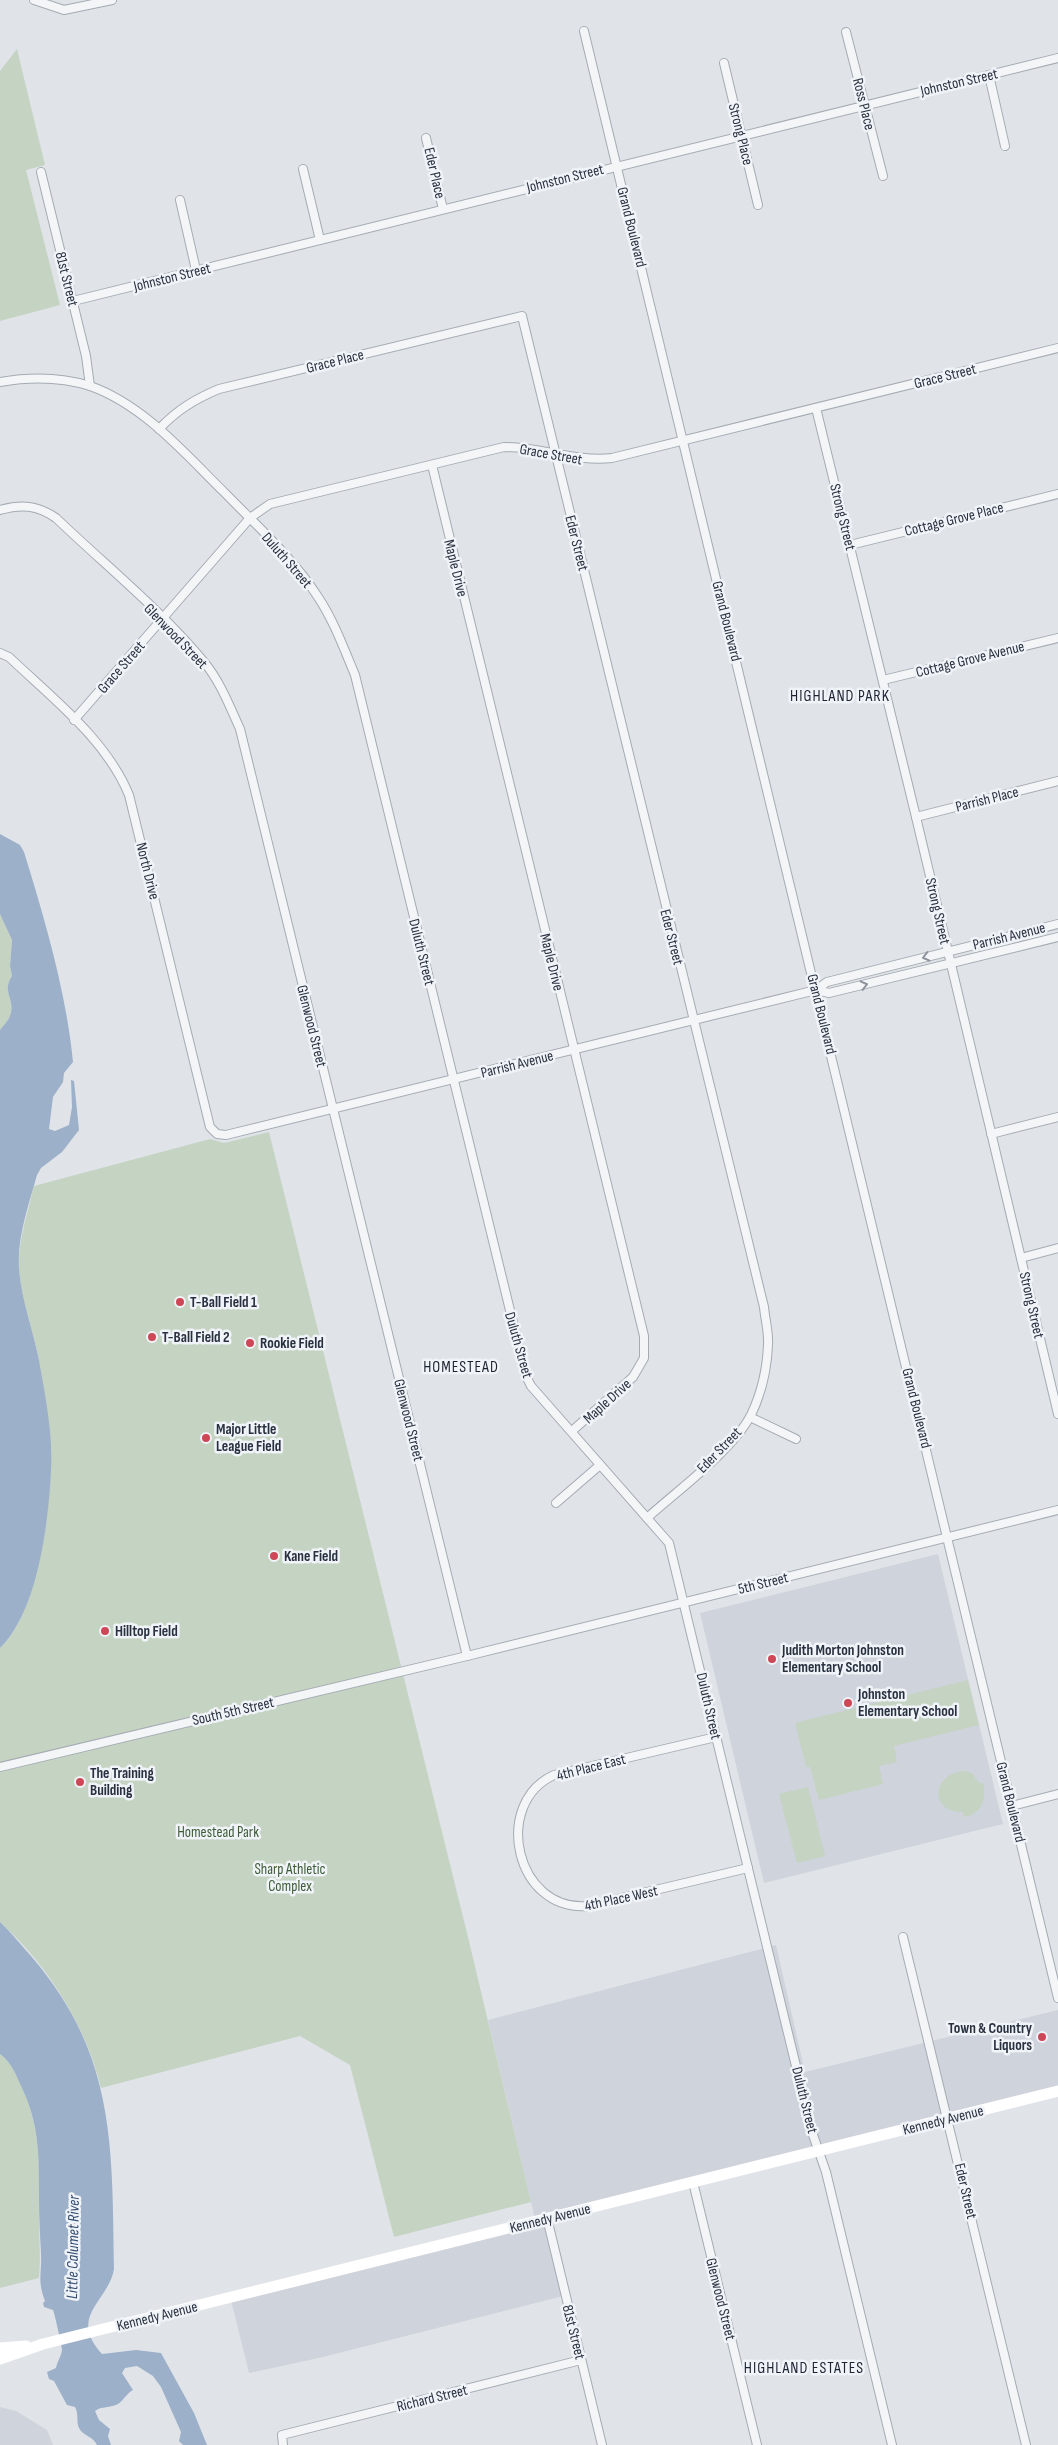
<svg xmlns="http://www.w3.org/2000/svg" width="1058" height="2445" font-family="'Sofia Sans Condensed',sans-serif">
<style>
.built{fill:#cfd3db}
.green{fill:#c5d3c2}
.water{fill:#9cb0c9}
.lines{fill:none;stroke-linecap:round;stroke-linejoin:round}
.street-casing{stroke:#a5abb3;stroke-width:10}
.street{stroke:#f3f5f7;stroke-width:8}
.secondary{stroke:#fff;stroke-width:11}
.oneway{stroke:#8e939c}
.poi-dot{fill:#cd4757;stroke:#f0f3f7;stroke-width:2}
.labels{text-anchor:middle;stroke-width:5;stroke-linejoin:round;paint-order:stroke}
.street-label{font-size:15px;fill:#293140;stroke:#f0f3f7}
.poi-label{font-size:15px;font-weight:bold;fill:#293140;stroke:#f0f3f7;text-anchor:start}
.park-label{font-size:15px;fill:#3c5c37;stroke:#f0f3f7}
.neighbourhood-label{font-size:16px;letter-spacing:1px;fill:#1b2231;stroke:#f0f3f7}
.water-label{font-size:16px;font-style:italic;fill:#344e74;stroke:#f0f3f7}
</style>
<rect width="100%" height="100%" fill="#e0e4e9"/>
<g class="built">
<polygon points="938,1554 1003,1824 764,1883 700,1613"/>
<polygon points="776,1945 805,2072 1058,2010 1058,2088 535,2219 488,2020"/>
<polygon points="545,2221 563,2296 323,2357 249,2373 231,2300"/>
<polygon points="0,2407 16,2411 47,2430 53,2445 0,2445"/>
</g>
<g class="green">
<polygon points="17,49 45,165 26,170 60,305 0,321 0,71"/>
<path d="M0,914L12,940L10,966L12,976C2,990 15,1001 10,1016C8,1021 3,1026 0,1030Z"/>
<path d="M269,1132L468,1937L531,2202L394,2237L350,2065L300,2036L101,2088C86,2026 48,1965 0,1922V1648C20,1630 29,1600 36,1574C55,1504 52,1432 39,1360C33,1330 21,1299 19,1268C18,1240 28,1212 34,1186L210,1139L224,1143Z"/>
<polygon points="968,1680 979,1725 894,1746 897,1762 879,1766 883,1784 819,1800 810,1767 806,1767 795,1723"/>
<path d="M965,1771L972,1773L979,1783H983C987,1799 982,1814 964,1817L963,1812C929,1813 931,1773 965,1771Z"/>
<polygon points="808,1787 825,1856 797,1863 779,1794"/>
<path d="M0,2054C11,2062 15,2073 21,2085C42,2131 39,2168 39,2217C39,2238 41,2257 39,2278L0,2288Z"/>
</g>
<g class="water">
<path d="M0,834L20,845L24,852C45,920 66,991 73,1062L64,1073L63,1082L53,1097L49,1129L55,1131L69,1125L72,1107L71,1080L74,1081L79,1130L62,1152L41,1168L37,1175C29,1204 17,1237 19,1268C21,1299 33,1330 39,1360C45,1395 53,1433 51,1469C49,1520 38,1612 0,1648V1030C3,1026 8,1021 10,1016C16,1000 1,992 12,976L10,966L12,940L0,914Z"/>
<path d="M0,1922C11,1932 21,1945 31,1956C116,2055 112,2145 114,2269C109,2301 67,2316 102,2354L136,2350L161,2353L194,2413L207,2445H183L179,2441L181,2432L161,2387L153,2376L137,2366L125,2368L122,2373L133,2390C126,2394 124,2400 118,2404C111,2408 101,2406 95,2411L99,2420L110,2429L108,2436L111,2445H97C93,2436 83,2436 79,2428C76,2421 79,2414 75,2407L67,2405L54,2381L49,2379L47,2372L56,2368C57,2362 62,2355 62,2349C61,2343 55,2315 53,2310L44,2307L43,2303L45,2301C37,2280 42,2274 41,2253C40,2235 39,2218 39,2200C39,2160 40,2126 22,2088C16,2075 12,2063 0,2054Z"/>
</g>
<g class="lines">
<g class="street-casing">
<g id="street">
<polyline points="34,0 64,10 112,0"/>
<polyline points="584,31 1058,1998"/>
<polyline points="846,32 883,176"/>
<polyline points="724,63 758,205"/>
<polyline points="989,75 1005,146"/>
<polyline points="426,138 443,209"/>
<polyline points="303,169 320,240"/>
<polyline points="41,172 86,356 90,386"/>
<polyline points="180,200 196,270"/>
<polyline points="73,301 1058,58"/>
<path d="M0,382C29,377 61,377 90,386C144,405 185,454 225,493C257,526 293,558 318,597C334,621 344,649 355,675L526,1376L531,1386L669,1543L812,2132L826,2172L892,2445"/>
<polyline points="816,408 916,817 1058,1414"/>
<path d="M159,429C177,410 195,399 219,389L522,316L764,1307C765,1319 769,1333 768,1345C767,1369 761,1394 751,1415C732,1451 678,1490 647,1518"/>
<polyline points="432,465 644,1336 644,1358 633,1377 572,1431"/>
<path d="M0,510C22,504 37,505 56,518C105,565 161,610 204,662C220,681 230,707 240,729L467,1656"/>
<polyline points="850,545 1058,494"/>
<path d="M0,653L9,657C52,698 106,739 129,795L210,1127L217,1134L226,1135L816,990L827,982L1058,924"/>
<polyline points="883,680 1058,638"/>
<path d="M74,720L250,518L270,504L504,447C541,447 575,462 612,458L1058,348"/>
<polyline points="916,817 1058,781"/>
<polyline points="816,990 829,993 1058,937"/>
<polyline points="991,1134 1058,1117"/>
<polyline points="1021,1258 1058,1248"/>
<polyline points="750,1417 796,1439"/>
<polyline points="556,1503 600,1465"/>
<path d="M716,1737L554,1775C492,1803 515,1912 588,1906L748,1868"/>
<polyline points="0,1767 467,1656 1058,1510"/>
<polyline points="1012,1806 1058,1794"/>
<polyline points="903,1937 1026,2445"/>
<polyline points="693,2182 757,2445"/>
<polyline points="547,2218 602,2445"/>
<polyline points="283,2445 282,2435 581,2360"/>
</g>
</g>
<use href="#street" class="street"/>
<g class="secondary">
<polyline points="0,2348 26,2346"/>
<polyline points="0,2359 43,2344 1058,2091"/>
</g>
</g>
<defs><path id="oneway-chevron" d="M-2-3.5L2.5 0L-2 3.5" fill="none" stroke-width="1.6" stroke-linecap="round" stroke-linejoin="round" transform="scale(1.25)"/></defs>
<g class="oneway">
<use href="#oneway-chevron" transform="translate(926 957) rotate(166)"/>
<use href="#oneway-chevron" transform="translate(864 985) rotate(-14)"/>
</g>
<g class="poi-dot">
<circle cx="180" cy="1302" r="5"/>
<circle cx="152" cy="1337" r="5"/>
<circle cx="250" cy="1343" r="5"/>
<circle cx="206" cy="1438" r="5"/>
<circle cx="274" cy="1556" r="5"/>
<circle cx="105" cy="1631" r="5"/>
<circle cx="772" cy="1659" r="5"/>
<circle cx="848" cy="1703" r="5"/>
<circle cx="80" cy="1782" r="5"/>
<circle cx="1042" cy="2037" r="5"/>
</g>
<g class="labels">
<g class="street-label">
<text transform="translate(959 82) rotate(-13)" y="5">Johnston Street</text>
<text transform="translate(864 104) rotate(76)" y="5">Ross Place</text>
<text transform="translate(741 134) rotate(76)" y="5">Strong Place</text>
<text transform="translate(435 173) rotate(77)" y="5">Eder Place</text>
<text transform="translate(565 178) rotate(-14)" y="5">Johnston Street</text>
<text transform="translate(632 227) rotate(76)" y="5">Grand Boulevard</text>
<text transform="translate(172 277) rotate(-14)" y="5">Johnston Street</text>
<text transform="translate(67 279) rotate(76)" y="5">81st Street</text>
<text transform="translate(335 361) rotate(-14)" y="5">Grace Place</text>
<text transform="translate(945 376) rotate(-14)" y="5">Grace Street</text>
<text transform="translate(551 454) rotate(10)" y="5">Grace Street</text>
<text transform="translate(843 517) rotate(76)" y="5">Strong Street</text>
<text transform="translate(954 519) rotate(-14)" y="5">Cottage Grove Place</text>
<text transform="translate(577 543) rotate(76)" y="5">Eder Street</text>
<text transform="translate(287 560) rotate(49)" y="5">Duluth Street</text>
<text transform="translate(456 568) rotate(76)" y="5">Maple Drive</text>
<text transform="translate(727 621) rotate(76)" y="5">Grand Boulevard</text>
<text transform="translate(176 636) rotate(46)" y="5">Glenwood Street</text>
<text transform="translate(970 659) rotate(-14)" y="5">Cottage Grove Avenue</text>
<text transform="translate(121 667) rotate(-49)" y="5">Grace Street</text>
<text transform="translate(987 799) rotate(-14)" y="5">Parrish Place</text>
<text transform="translate(148 871) rotate(76)" y="5">North Drive</text>
<text transform="translate(938 911) rotate(77)" y="5">Strong Street</text>
<text transform="translate(1009 936) rotate(-14)" y="5">Parrish Avenue</text>
<text transform="translate(672 937) rotate(76)" y="5">Eder Street</text>
<text transform="translate(422 952) rotate(76)" y="5">Duluth Street</text>
<text transform="translate(552 962) rotate(76)" y="5">Maple Drive</text>
<text transform="translate(822 1014) rotate(76)" y="5">Grand Boulevard</text>
<text transform="translate(312 1026) rotate(76)" y="5">Glenwood Street</text>
<text transform="translate(517 1064) rotate(-14)" y="5">Parrish Avenue</text>
<text transform="translate(1032 1305) rotate(77)" y="5">Strong Street</text>
<text transform="translate(519 1345) rotate(74)" y="5">Duluth Street</text>
<text transform="translate(607 1401) rotate(-42)" y="5">Maple Drive</text>
<text transform="translate(917 1408) rotate(76)" y="5">Grand Boulevard</text>
<text transform="translate(409 1420) rotate(76)" y="5">Glenwood Street</text>
<text transform="translate(719 1450) rotate(-46)" y="5">Eder Street</text>
<text transform="translate(763 1583) rotate(-14)" y="5">5th Street</text>
<text transform="translate(709 1706) rotate(77)" y="5">Duluth Street</text>
<text transform="translate(233 1711) rotate(-13)" y="5">South 5th Street</text>
<text transform="translate(591 1767) rotate(-14)" y="5">4th Place East</text>
<text transform="translate(1011 1802) rotate(76)" y="5">Grand Boulevard</text>
<text transform="translate(621 1898) rotate(-12)" y="5">4th Place West</text>
<text transform="translate(805 2100) rotate(76)" y="5">Duluth Street</text>
<text transform="translate(943 2120) rotate(-14)" y="5">Kennedy Avenue</text>
<text transform="translate(966 2191) rotate(77)" y="5">Eder Street</text>
<text transform="translate(550 2218) rotate(-14)" y="5">Kennedy Avenue</text>
<text transform="translate(721 2299) rotate(76)" y="5">Glenwood Street</text>
<text transform="translate(157 2316) rotate(-14)" y="5">Kennedy Avenue</text>
<text transform="translate(574 2332) rotate(76)" y="5">81st Street</text>
<text transform="translate(432 2398) rotate(-14)" y="5">Richard Street</text>
</g>
<g class="poi-label">
<text x="190" y="1307">T-Ball Field 1</text>
<text x="162" y="1342">T-Ball Field 2</text>
<text x="260" y="1348">Rookie Field</text>
<text x="216" y="1434">Major Little<tspan x="216" dy="17">League Field</tspan></text>
<text x="284" y="1561">Kane Field</text>
<text x="115" y="1636">Hilltop Field</text>
<text x="782" y="1655">Judith Morton Johnston<tspan x="782" dy="17">Elementary School</tspan></text>
<text x="858" y="1699">Johnston<tspan x="858" dy="17">Elementary School</tspan></text>
<text x="90" y="1778">The Training<tspan x="90" dy="17">Building</tspan></text>
<text x="1032" y="2033" text-anchor="end">Town &amp; Country<tspan x="1032" dy="17">Liquors</tspan></text>
</g>
<g class="park-label">
<text x="218" y="1837">Homestead Park</text>
<text x="290" y="1874">Sharp Athletic<tspan x="290" dy="17">Complex</tspan></text>
</g>
<g class="neighbourhood-label">
<text x="840" y="701">HIGHLAND PARK</text>
<text x="461" y="1372">HOMESTEAD</text>
<text x="804" y="2373">HIGHLAND ESTATES</text>
</g>
<g class="water-label">
<text transform="translate(72 2247) rotate(-89)" y="6">Little Calumet River</text>
</g>
</g>
</svg>
